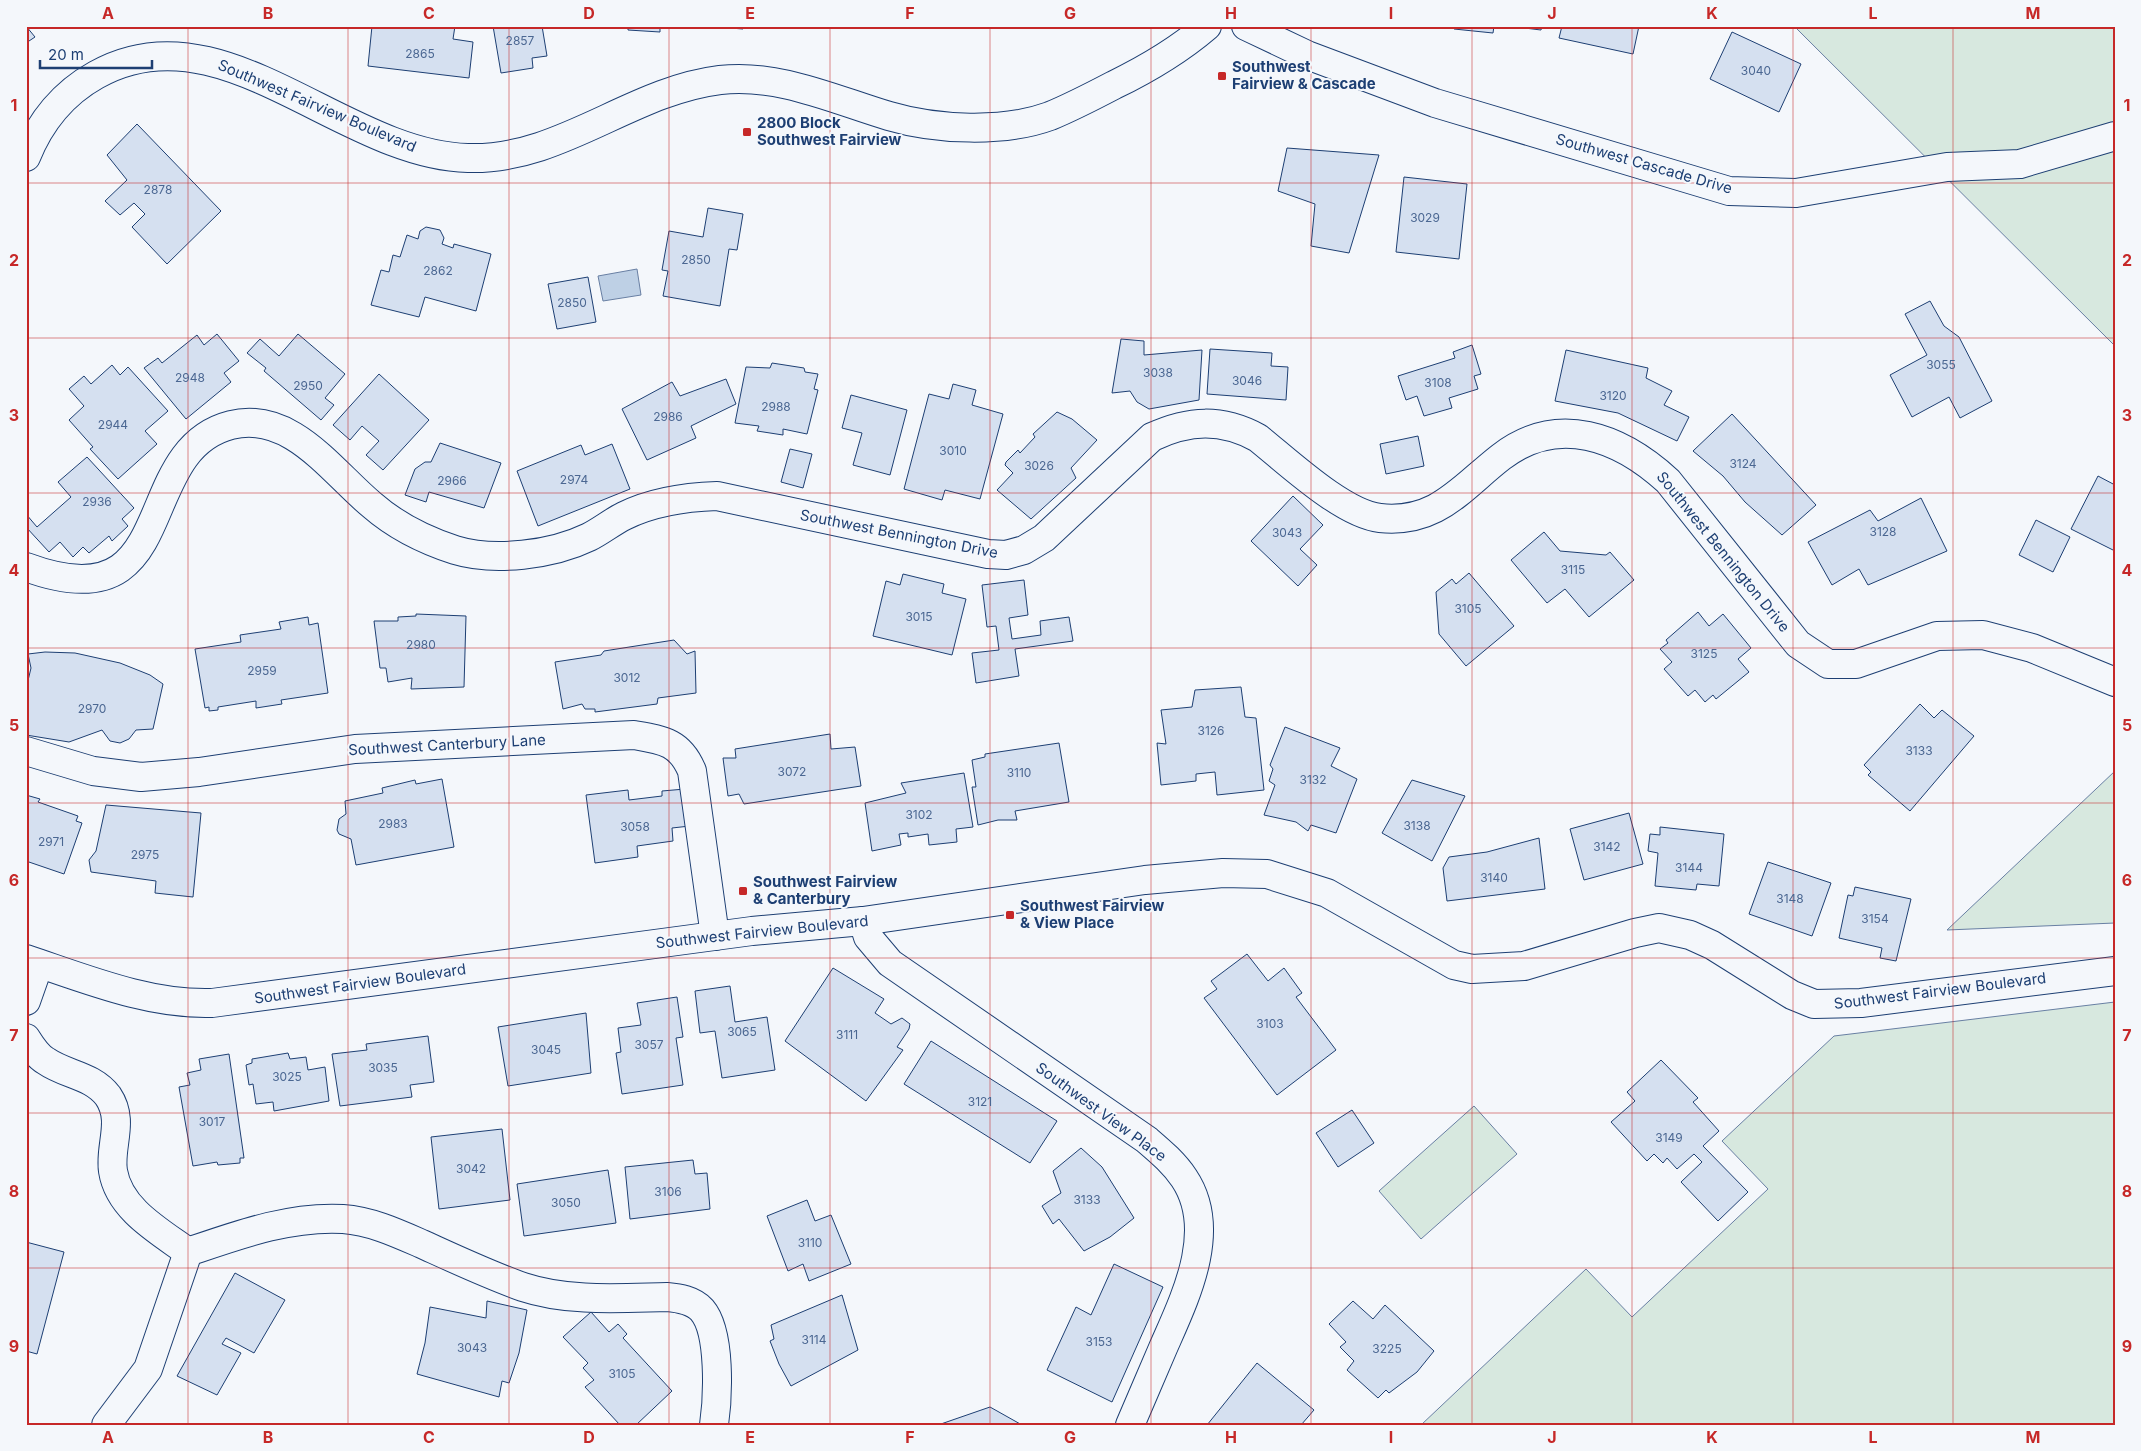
<svg xmlns="http://www.w3.org/2000/svg" width="2141" height="1451" font-family="Inter,sans-serif">
<style>
.green{fill:#d7e8df;stroke:#687fa3}
.water{fill:#bed0e5;stroke:#687fa3}
.building{fill:#d5e0f0;stroke:#1d3f73}
.lines{fill:none;stroke-linecap:round;stroke-linejoin:round}
.minor-casing{stroke:#1d3f73;stroke-width:30}
.tertiary-casing{stroke:#1d3f73;stroke-width:30}
.minor{stroke:#f4f7fb;stroke-width:28}
.tertiary{stroke:#f4f7fb;stroke-width:28}
.grid{fill:none;stroke:#c62828;stroke-width:1;stroke-opacity:0.55}
.poi-dot{fill:#c62828;stroke:#f4f7fb;stroke-width:2}
.labels{text-anchor:middle;stroke-width:4;stroke-linejoin:round;paint-order:stroke}
.number-label{font-size:12px;fill:#4b6792}
.poi-label{font-size:15px;font-weight:bold;fill:#1d3f73;stroke:#f4f7fb;text-anchor:start}
.street-label{font-size:15px;fill:#1d3f73;stroke:#f4f7fb}
.neatline{fill:none;stroke:#c62828;stroke-width:2}
.grid-label{font-size:16px;text-anchor:middle;font-weight:bold;fill:#c62828}
</style>
<rect width="100%" height="100%" fill="#f4f7fb"/>
<g class="green">
<polygon points="1794,26 2115,26 2115,346"/>
<polygon points="2115,771 2115,923 1947,930"/>
<polygon points="2115,1002 2115,1425 1421,1425 1586,1269 1632,1317 1768,1189 1722,1141 1834,1036"/>
<polygon points="1474,1106 1517,1154 1421,1239 1379,1191"/>
</g>
<polygon class="water" points="637,269 641,295 603,301 598,276"/>
<g class="building">
<polygon points="26,26 35,37 26,43"/>
<polygon points="372,26 455,26 453,39 473,42 469,78 368,66"/>
<polygon points="493,26 542,26 547,56 532,58 533,68 501,73"/>
<polygon points="628,26 660,26 660,32 628,30"/>
<polygon points="704,26 743,26 743,29"/>
<polygon points="1454,26 1494,26 1493,33 1454,29"/>
<polygon points="1508,26 1542,26 1541,30"/>
<polygon points="1562,26 1639,26 1633,54 1559,38"/>
<polygon points="1732,32 1801,64 1779,112 1710,79"/>
<polygon points="137,124 221,211 167,264 132,227 145,214 134,203 120,215 105,201 127,180 107,155"/>
<polygon points="1287,148 1379,155 1349,253 1311,246 1315,204 1278,191"/>
<polygon points="1404,177 1467,184 1459,259 1396,252"/>
<polygon points="708,208 743,214 737,250 729,249 720,306 663,296 668,271 662,270 669,231 703,237"/>
<polygon points="426,227 440,230 444,238 442,244 453,248 454,244 491,254 476,311 425,297 419,317 371,305 381,270 389,272 393,255 400,257 407,235 418,239 420,231"/>
<polygon points="588,277 596,322 557,329 548,284"/>
<polygon points="1930,301 1944,326 1959,337 1992,401 1960,418 1949,397 1912,417 1890,375 1927,355 1905,314"/>
<polygon points="217,334 239,361 224,373 231,382 186,419 144,368 158,358 162,363 197,335 204,345"/>
<polygon points="298,334 345,374 325,398 334,405 321,420 264,371 266,368 247,353 260,339 279,356"/>
<polygon points="1121,339 1144,341 1144,355 1202,350 1199,400 1149,409 1137,402 1130,391 1112,393"/>
<polygon points="1472,345 1481,374 1474,376 1478,389 1449,398 1452,408 1424,416 1417,396 1406,400 1398,376 1455,358 1453,352"/>
<polygon points="1210,349 1272,353 1271,366 1288,367 1286,400 1207,394"/>
<polygon points="1566,350 1648,368 1646,378 1672,391 1664,405 1689,417 1677,441 1618,413 1555,401"/>
<polygon points="772,363 804,368 805,372 818,374 814,389 818,390 807,434 783,429 783,435 757,431 759,426 735,423 746,367 770,368"/>
<polygon points="112,365 120,375 128,367 168,411 145,431 157,444 118,479 90,449 93,447 69,420 84,406 69,389 84,376 91,384"/>
<polygon points="379,374 429,420 383,470 366,455 379,441 362,426 350,440 333,425"/>
<polygon points="726,379 736,404 691,426 696,438 647,460 622,409 672,382 680,396"/>
<polygon points="953,384 976,390 972,405 1003,414 980,499 945,490 942,500 904,489 929,394 949,399"/>
<polygon points="851,395 907,410 890,475 853,465 862,433 842,428"/>
<polygon points="1057,412 1072,419 1097,440 1071,468 1076,478 1031,519 997,490 1013,473 1005,465 1006,462 1018,450 1020,453 1035,437 1033,434"/>
<polygon points="1732,414 1816,505 1782,535 1745,502 1723,476 1693,451"/>
<polygon points="1418,436 1424,466 1386,474 1380,444"/>
<polygon points="440,443 501,463 484,508 429,492 426,502 405,495 415,469 425,462 431,462"/>
<polygon points="612,444 630,489 538,526 517,471 581,445 585,455"/>
<polygon points="790,449 812,454 803,488 781,482"/>
<polygon points="87,457 134,508 122,519 128,526 112,541 109,536 89,553 83,547 73,557 60,542 49,552 26,527 26,514 37,527 71,497 58,482"/>
<polygon points="2098,476 2115,485 2115,551 2071,529"/>
<polygon points="1293,496 1323,525 1300,549 1317,565 1298,586 1251,541"/>
<polygon points="1921,498 1947,551 1868,585 1859,569 1832,585 1808,542 1870,510 1878,521"/>
<polygon points="2036,520 2070,537 2053,572 2019,555"/>
<polygon points="1544,532 1560,551 1606,555 1610,552 1634,580 1589,617 1565,589 1547,603 1511,560"/>
<polygon points="1469,573 1514,626 1466,666 1439,634 1436,592 1452,579 1456,584"/>
<polygon points="903,574 944,584 942,593 966,599 952,655 873,636 886,581 900,585"/>
<polygon points="1024,580 1028,615 1009,618 1012,639 1041,635 1040,621 1069,617 1073,641 1015,649 1019,676 976,683 972,653 999,650 996,626 987,627 982,585"/>
<polygon points="1698,612 1709,626 1723,614 1751,648 1738,659 1749,672 1716,699 1713,695 1705,702 1695,690 1688,696 1664,669 1672,662 1660,649 1668,643 1666,640"/>
<polygon points="416,614 466,616 464,687 411,689 412,678 388,682 386,668 380,668 374,621 398,621 398,617 416,616"/>
<polygon points="308,617 309,625 318,623 328,693 281,700 282,704 256,708 256,701 218,707 218,710 209,711 209,707 205,708 195,649 241,642 240,635 281,629 279,622"/>
<polygon points="674,640 687,654 695,651 696,693 658,698 657,704 595,712 595,709 585,709 582,704 563,709 555,662 601,655 604,651"/>
<polygon points="45,652 75,653 120,663 150,675 163,684 153,729 136,730 129,739 120,743 110,741 102,730 69,742 26,735 26,689 31,668 28,654"/>
<polygon points="1241,687 1245,717 1256,718 1264,790 1217,795 1215,772 1196,774 1196,781 1161,785 1157,743 1166,744 1161,710 1192,707 1195,690"/>
<polygon points="1920,704 1934,718 1942,710 1974,736 1910,811 1868,775 1871,772 1864,765"/>
<polygon points="1285,727 1340,748 1331,766 1357,779 1336,833 1311,825 1308,831 1296,822 1264,815 1275,785 1269,781 1273,769 1270,765"/>
<polygon points="830,734 831,749 855,747 861,786 744,804 739,794 728,796 723,758 736,758 735,749"/>
<polygon points="1059,743 1069,802 1015,811 1017,820 998,820 978,825 972,787 976,787 972,760 985,757 985,754"/>
<polygon points="964,773 973,827 956,829 957,842 929,845 928,834 908,837 908,833 899,834 901,845 872,851 865,803 906,793 901,783"/>
<polygon points="442,779 454,847 356,865 351,839 339,834 337,830 339,819 346,814 345,801 383,793 382,788 415,780 416,784"/>
<polygon points="1412,780 1465,796 1432,861 1382,833"/>
<polygon points="685,789 690,826 672,828 673,841 637,846 638,857 595,863 586,795 628,790 629,800 662,796 662,791"/>
<polygon points="26,795 40,799 38,802 78,816 76,821 82,823 64,874 26,861"/>
<polygon points="106,805 201,813 193,897 155,893 156,881 91,872 89,860 96,851"/>
<polygon points="1629,813 1643,864 1584,880 1570,829"/>
<polygon points="1660,827 1724,834 1719,886 1697,884 1696,890 1655,886 1658,853 1648,851 1650,834 1660,835"/>
<polygon points="1539,838 1545,889 1447,901 1443,868 1449,857 1487,852"/>
<polygon points="1768,862 1831,883 1812,936 1749,914"/>
<polygon points="1855,887 1911,899 1896,961 1880,958 1882,948 1839,938 1848,895 1853,896"/>
<polygon points="1247,954 1268,981 1284,968 1302,993 1296,997 1336,1050 1277,1095 1204,998 1217,989 1211,981"/>
<polygon points="833,968 884,999 875,1013 891,1024 902,1018 910,1024 909,1029 897,1047 903,1050 866,1101 785,1041"/>
<polygon points="730,986 735,1022 767,1017 775,1070 722,1078 715,1031 700,1033 695,991"/>
<polygon points="677,997 683,1037 676,1038 683,1085 622,1094 616,1053 621,1052 618,1028 641,1025 637,1003"/>
<polygon points="586,1013 591,1073 508,1086 498,1027"/>
<polygon points="428,1036 434,1082 410,1085 412,1097 340,1106 332,1054 367,1050 366,1044"/>
<polygon points="931,1041 1057,1121 1030,1163 904,1084"/>
<polygon points="288,1053 290,1059 306,1057 308,1070 325,1067 329,1101 274,1111 273,1102 256,1104 253,1084 249,1085 246,1065 252,1063 252,1059"/>
<polygon points="229,1054 244,1158 240,1158 240,1163 218,1165 217,1162 193,1166 179,1087 190,1085 187,1073 201,1070 199,1059"/>
<polygon points="1661,1060 1698,1098 1693,1102 1719,1131 1703,1146 1748,1192 1718,1221 1681,1182 1702,1162 1694,1154 1677,1169 1667,1158 1663,1163 1654,1154 1647,1161 1611,1122 1635,1101 1627,1092"/>
<polygon points="1352,1110 1374,1143 1338,1167 1316,1133"/>
<polygon points="502,1129 510,1200 439,1209 431,1137"/>
<polygon points="1081,1148 1102,1167 1134,1218 1110,1237 1084,1251 1059,1219 1053,1224 1042,1206 1061,1193 1053,1171"/>
<polygon points="693,1160 695,1174 707,1173 710,1209 630,1219 625,1167"/>
<polygon points="608,1170 616,1223 524,1236 517,1184"/>
<polygon points="807,1200 815,1221 831,1215 851,1264 809,1281 803,1264 788,1271 767,1216"/>
<polygon points="26,1242 64,1252 37,1354 26,1351"/>
<polygon points="1114,1264 1163,1287 1112,1402 1047,1370 1076,1307 1091,1315"/>
<polygon points="235,1273 285,1300 254,1353 226,1338 222,1344 241,1353 217,1395 177,1376"/>
<polygon points="842,1295 858,1350 791,1386 779,1364 770,1341 774,1339 771,1325"/>
<polygon points="487,1301 527,1310 519,1353 509,1383 502,1381 499,1397 417,1374 425,1343 430,1307 486,1318"/>
<polygon points="1353,1301 1373,1319 1385,1305 1434,1351 1417,1372 1389,1393 1386,1390 1378,1398 1347,1370 1354,1361 1340,1347 1346,1342 1329,1324"/>
<polygon points="591,1312 609,1332 618,1324 627,1334 623,1338 672,1391 636,1425 620,1425 585,1387 594,1380 583,1368 588,1363 563,1337"/>
<polygon points="1257,1363 1314,1410 1301,1425 1207,1425"/>
<polygon points="990,1407 1022,1425 938,1425"/>
</g>
<g class="lines">
<g class="minor-casing">
<g id="minor">
<polyline points="1246,26 1307,55 1435,103 1729,191 1796,193 1947,167 2020,164 2115,136"/>
<path d="M26,567C185,626 129,451 231,425C291,410 332,472 372,505C396,526 424,540 455,550C494,562 552,555 589,537C601,531 612,522 624,516C652,502 686,497 717,496L988,554L1006,555L1024,550L1044,538L1152,437C1189,420 1221,418 1258,438C1288,462 1343,514 1380,518C1437,524 1461,488 1501,457C1558,413 1620,437 1668,481L1798,644L1828,664H1856L1937,636L1983,635L2032,648L2115,682"/>
<path d="M26,751L93,771L141,777L199,772L355,749L634,735C663,740 680,742 692,771L715,936"/>
<path d="M863,921L868,937L890,963L1147,1140C1161,1152 1174,1163 1184,1178C1219,1230 1185,1298 1163,1348C1152,1374 1141,1399 1130,1425"/>
<polyline points="26,1001 39,964"/>
<path d="M26,1038C31,1046 37,1056 46,1061C66,1075 92,1075 108,1096C125,1121 109,1146 113,1171C119,1209 159,1231 188,1252"/>
<path d="M106,1425L148,1369L188,1252C238,1235 289,1216 343,1219C371,1221 397,1233 422,1244C455,1259 489,1275 523,1287C568,1302 620,1298 667,1297C679,1298 693,1300 702,1310C721,1332 718,1397 714,1425"/>
</g>
</g>
<g class="tertiary-casing">
<g id="tertiary">
<path d="M26,157C40,122 62,94 96,75C221,4 341,155 468,158C560,161 630,91 720,80C778,73 835,100 889,116C936,130 1004,133 1050,116C1072,107 1093,96 1114,85C1147,69 1179,50 1207,26"/>
<path d="M26,959C86,979 149,1005 212,1003L752,931L863,921L1145,880L1223,873L1267,874L1327,893L1454,965L1472,969L1524,966L1635,933L1659,928L1690,935L1712,945L1792,995L1814,1004L1861,1003L2115,971"/>
</g>
</g>
<use href="#minor" class="minor"/>
<use href="#tertiary" class="tertiary"/>
</g>
<path class="grid" d="M188,26V1425M348,26V1425M509,26V1425M669,26V1425M830,26V1425M990,26V1425M1151,26V1425M1311,26V1425M1472,26V1425M1632,26V1425M1793,26V1425M1953,26V1425M26,183H2115M26,338H2115M26,493H2115M26,648H2115M26,803H2115M26,958H2115M26,1113H2115M26,1268H2115"/>
<g class="poi-dot">
<rect x="1217" y="71" width="10" height="10" rx="2.5"/>
<rect x="742" y="127" width="10" height="10" rx="2.5"/>
<rect x="738" y="886" width="10" height="10" rx="2.5"/>
<rect x="1005" y="910" width="10" height="10" rx="2.5"/>
</g>
<g class="labels">
<g class="number-label">
<text x="520" y="45">2857</text>
<text x="420" y="58">2865</text>
<text x="1756" y="75">3040</text>
<text x="158" y="194">2878</text>
<text x="1425" y="222">3029</text>
<text x="696" y="264">2850</text>
<text x="438" y="275">2862</text>
<text x="572" y="307">2850</text>
<text x="1941" y="369">3055</text>
<text x="1158" y="377">3038</text>
<text x="190" y="382">2948</text>
<text x="1247" y="385">3046</text>
<text x="1438" y="387">3108</text>
<text x="308" y="390">2950</text>
<text x="1613" y="400">3120</text>
<text x="776" y="411">2988</text>
<text x="668" y="421">2986</text>
<text x="113" y="429">2944</text>
<text x="953" y="455">3010</text>
<text x="1743" y="468">3124</text>
<text x="1039" y="470">3026</text>
<text x="574" y="484">2974</text>
<text x="452" y="485">2966</text>
<text x="97" y="506">2936</text>
<text x="1883" y="536">3128</text>
<text x="1287" y="537">3043</text>
<text x="1573" y="574">3115</text>
<text x="1468" y="613">3105</text>
<text x="919" y="621">3015</text>
<text x="421" y="649">2980</text>
<text x="1704" y="658">3125</text>
<text x="262" y="675">2959</text>
<text x="627" y="682">3012</text>
<text x="92" y="713">2970</text>
<text x="1211" y="735">3126</text>
<text x="1919" y="755">3133</text>
<text x="792" y="776">3072</text>
<text x="1019" y="777">3110</text>
<text x="1313" y="784">3132</text>
<text x="919" y="819">3102</text>
<text x="393" y="828">2983</text>
<text x="1417" y="830">3138</text>
<text x="635" y="831">3058</text>
<text x="51" y="846">2971</text>
<text x="1607" y="851">3142</text>
<text x="145" y="859">2975</text>
<text x="1689" y="872">3144</text>
<text x="1494" y="882">3140</text>
<text x="1790" y="903">3148</text>
<text x="1875" y="923">3154</text>
<text x="1270" y="1028">3103</text>
<text x="742" y="1036">3065</text>
<text x="847" y="1039">3111</text>
<text x="649" y="1049">3057</text>
<text x="546" y="1054">3045</text>
<text x="383" y="1072">3035</text>
<text x="287" y="1081">3025</text>
<text x="980" y="1106">3121</text>
<text x="212" y="1126">3017</text>
<text x="1669" y="1142">3149</text>
<text x="471" y="1173">3042</text>
<text x="668" y="1196">3106</text>
<text x="1087" y="1204">3133</text>
<text x="566" y="1207">3050</text>
<text x="810" y="1247">3110</text>
<text x="814" y="1344">3114</text>
<text x="1099" y="1346">3153</text>
<text x="472" y="1352">3043</text>
<text x="1387" y="1353">3225</text>
<text x="622" y="1378">3105</text>
</g>
<g class="poi-label">
<text x="1232" y="72">Southwest<tspan x="1232" dy="17">Fairview &amp; Cascade</tspan></text>
<text x="757" y="128">2800 Block<tspan x="757" dy="17">Southwest Fairview</tspan></text>
<text x="753" y="887">Southwest Fairview<tspan x="753" dy="17">&amp; Canterbury</tspan></text>
<text x="1020" y="911">Southwest Fairview<tspan x="1020" dy="17">&amp; View Place</tspan></text>
</g>
<g class="street-label">
<text transform="translate(317 106) rotate(23)" y="5">Southwest Fairview Boulevard</text>
<text transform="translate(1644 164) rotate(16)" y="5">Southwest Cascade Drive</text>
<text transform="translate(899 534) rotate(11)" y="5">Southwest Bennington Drive</text>
<text transform="translate(1723 552) rotate(51)" y="5">Southwest Bennington Drive</text>
<text transform="translate(447 745) rotate(-3)" y="5">Southwest Canterbury Lane</text>
<text transform="translate(762 932) rotate(-6)" y="5">Southwest Fairview Boulevard</text>
<text transform="translate(360 984) rotate(-8)" y="5">Southwest Fairview Boulevard</text>
<text transform="translate(1940 991) rotate(-7)" y="5">Southwest Fairview Boulevard</text>
<text transform="translate(1101 1112) rotate(36)" y="5">Southwest View Place</text>
</g>
</g>
<rect width="2141" height="1451" fill="none" stroke="#f4f7fb" stroke-width="55"/>
<path d="M40 60v8h112v-8" fill="none" stroke="#1d3f73" stroke-width="2.5"/>
<text x="48" y="60" font-size="15" fill="#1d3f73" stroke="#f4f7fb" stroke-width="4" paint-order="stroke">20 m</text>
<rect x="28" y="28" width="2086" height="1396" class="neatline"/>
<g class="grid-label">
<text x="108" y="19">A</text>
<text x="268" y="19">B</text>
<text x="429" y="19">C</text>
<text x="589" y="19">D</text>
<text x="750" y="19">E</text>
<text x="910" y="19">F</text>
<text x="1070" y="19">G</text>
<text x="1231" y="19">H</text>
<text x="1391" y="19">I</text>
<text x="1552" y="19">J</text>
<text x="1712" y="19">K</text>
<text x="1873" y="19">L</text>
<text x="2033" y="19">M</text>
<text x="14" y="111">1</text>
<text x="2127" y="111">1</text>
<text x="14" y="266">2</text>
<text x="2127" y="266">2</text>
<text x="14" y="421">3</text>
<text x="2127" y="421">3</text>
<text x="14" y="576">4</text>
<text x="2127" y="576">4</text>
<text x="14" y="731">5</text>
<text x="2127" y="731">5</text>
<text x="14" y="886">6</text>
<text x="2127" y="886">6</text>
<text x="14" y="1041">7</text>
<text x="2127" y="1041">7</text>
<text x="14" y="1197">8</text>
<text x="2127" y="1197">8</text>
<text x="14" y="1352">9</text>
<text x="2127" y="1352">9</text>
<text x="108" y="1443">A</text>
<text x="268" y="1443">B</text>
<text x="429" y="1443">C</text>
<text x="589" y="1443">D</text>
<text x="750" y="1443">E</text>
<text x="910" y="1443">F</text>
<text x="1070" y="1443">G</text>
<text x="1231" y="1443">H</text>
<text x="1391" y="1443">I</text>
<text x="1552" y="1443">J</text>
<text x="1712" y="1443">K</text>
<text x="1873" y="1443">L</text>
<text x="2033" y="1443">M</text>
</g>
</svg>
